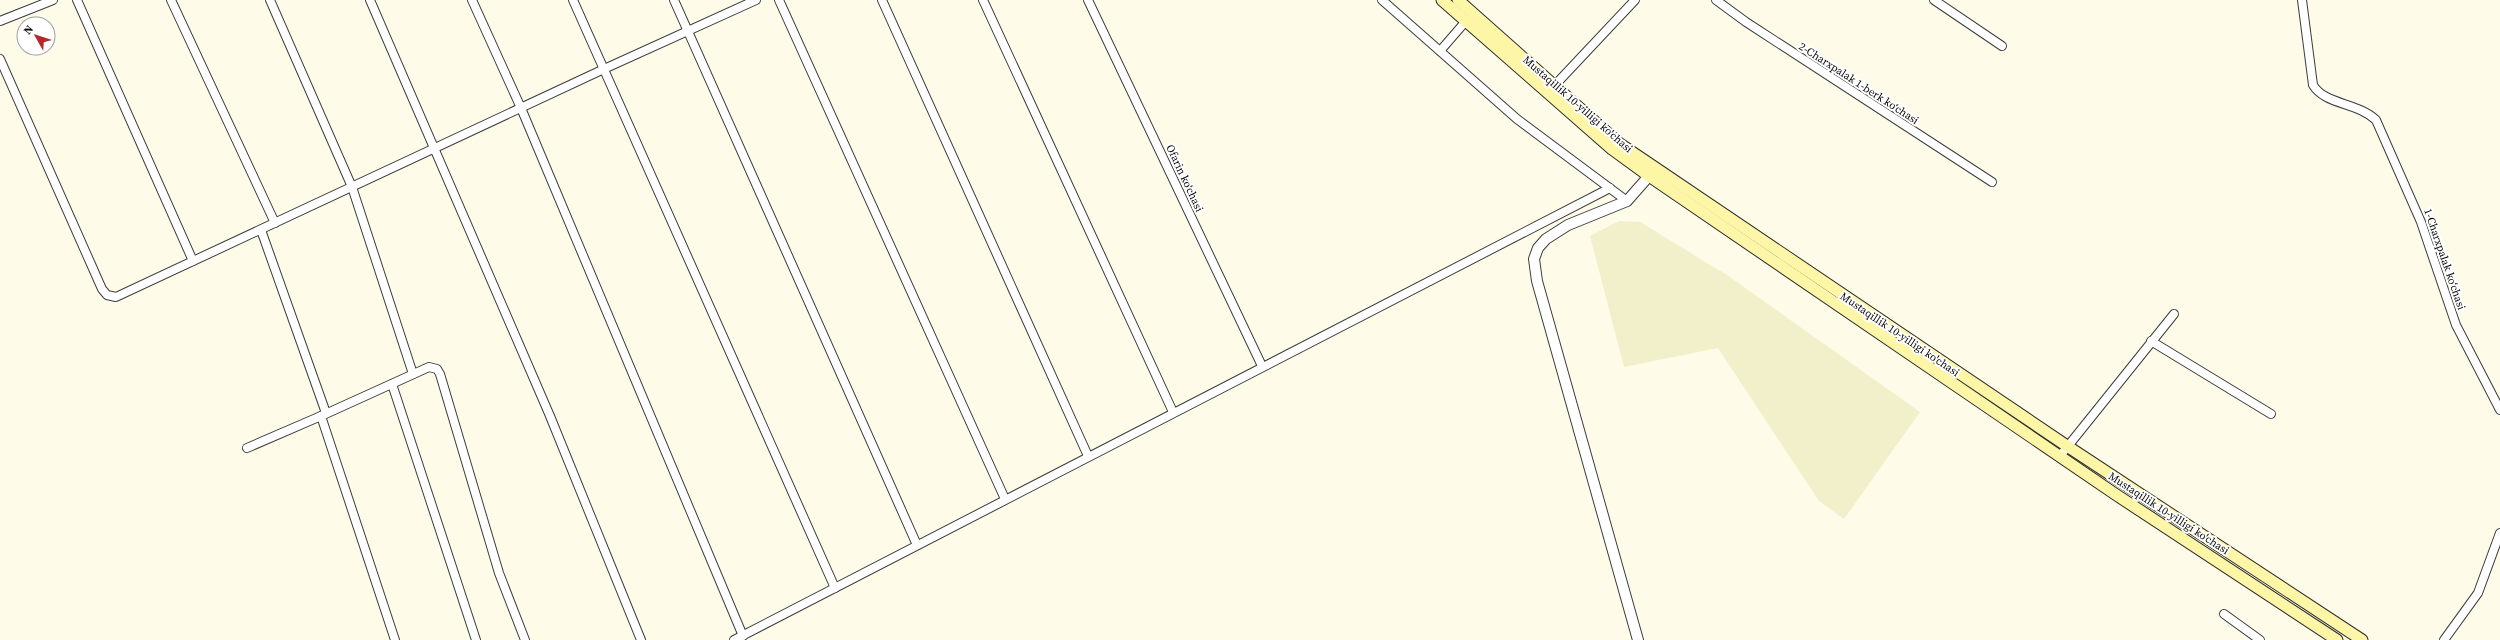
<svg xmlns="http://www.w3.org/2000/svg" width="2500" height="640" font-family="'Source Serif 4',serif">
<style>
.farmland{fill:#f2f0ca}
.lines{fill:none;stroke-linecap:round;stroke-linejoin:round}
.minor-casing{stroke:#3d3d3d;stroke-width:10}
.tertiary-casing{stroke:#3d3d3d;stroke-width:12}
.secondary-casing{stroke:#2c2c2c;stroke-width:13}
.minor{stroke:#fff;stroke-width:8}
.tertiary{stroke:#fff;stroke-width:10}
.secondary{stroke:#fcf6a6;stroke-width:11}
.labels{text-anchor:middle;stroke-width:4;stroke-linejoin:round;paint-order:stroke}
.street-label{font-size:11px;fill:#0a0a0a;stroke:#fff}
</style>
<rect width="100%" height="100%" fill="#fefbe8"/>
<polygon class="farmland" points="1619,221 1640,222 1727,275 1920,412 1844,519 1819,501 1718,348 1624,367 1590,236"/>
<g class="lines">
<g class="minor-casing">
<g id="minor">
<polyline points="77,0 193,261"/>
<polyline points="171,0 275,223"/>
<polyline points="270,0 352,187 413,374"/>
<polyline points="370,0 550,416 641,640"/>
<polyline points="472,0 521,108 743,636"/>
<polyline points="573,0 835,588"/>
<polyline points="674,0 917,545"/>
<polyline points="779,0 1005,499"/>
<polyline points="882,0 1088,456"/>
<polyline points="983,0 1173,412"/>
<polyline points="1088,0 1262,366"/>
<polyline points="1382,0 1517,119 1627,201"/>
<polyline points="1716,0 1746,22 1992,182"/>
<polyline points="1934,0 2002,46"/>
<path d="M2302,0L2313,85C2325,105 2357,102 2376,120L2421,222L2456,325L2500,410"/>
<polyline points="0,21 53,0"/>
<polyline points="1440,51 1466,21"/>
<polyline points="0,59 102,289 107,295 116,297 604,69 756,0"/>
<polyline points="1555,85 1635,0"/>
<polyline points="261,230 326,413"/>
<polyline points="2151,341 2271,414"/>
<polyline points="392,384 476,640"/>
<polyline points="247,448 321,416"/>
<polyline points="2060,456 2174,314"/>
<polyline points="2224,614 2260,640"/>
<polyline points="395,640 321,416 429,367 437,369 440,374 499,573 525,640"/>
<polyline points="734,640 1610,188"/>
<polyline points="2444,640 2478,593 2500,533"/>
</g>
</g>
<g class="tertiary-casing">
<polyline id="tertiary" points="1638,640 1537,281 1534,259 1538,248 1546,239 1568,225 1627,201 1649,176"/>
</g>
<g class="secondary-casing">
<g id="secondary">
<polyline points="1442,0 1612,149 1649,176 2115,494 2337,640"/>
<polyline points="1458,0 1620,144 2067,446 2362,640"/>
</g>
</g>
<use href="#minor" class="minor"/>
<use href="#tertiary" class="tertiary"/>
<use href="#secondary" class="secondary"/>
</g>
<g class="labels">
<g class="street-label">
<text transform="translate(1859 83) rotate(33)" y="4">2-Charxpalak 1-berk koʻchasi</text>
<text transform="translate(1578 104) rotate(41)" y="4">Mustaqillik 10-yilligi ko'chasi</text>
<text transform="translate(1185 178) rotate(65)" y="4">Ofarin koʻchasi</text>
<text transform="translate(2445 259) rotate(71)" y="4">1-Charxpalak koʻchasi</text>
<text transform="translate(1900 334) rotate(34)" y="4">Mustaqillik 10-yilligi ko'chasi</text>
<text transform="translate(2169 513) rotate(33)" y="4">Mustaqillik 10-yilligi ko'chasi</text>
</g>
</g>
<g transform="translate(36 36) rotate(309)"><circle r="19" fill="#ffffff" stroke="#9d9d9d"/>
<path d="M0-3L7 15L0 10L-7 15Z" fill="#b3292a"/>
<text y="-6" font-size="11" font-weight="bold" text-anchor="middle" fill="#0a0a0a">N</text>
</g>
</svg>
